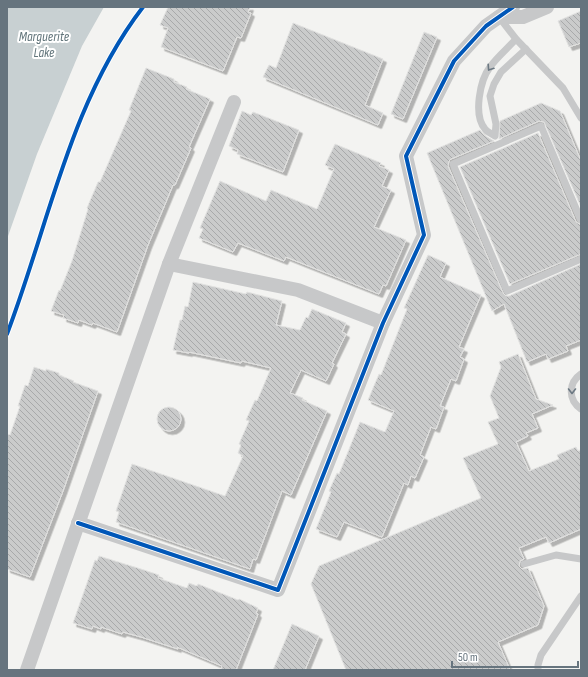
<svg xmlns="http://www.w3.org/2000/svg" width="588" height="677" font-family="'Sofia Sans Condensed',sans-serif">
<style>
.water{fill:#c8d0d2}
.building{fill:url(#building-back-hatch);stroke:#e2e2e1;filter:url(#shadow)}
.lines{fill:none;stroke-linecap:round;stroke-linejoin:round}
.lane{stroke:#c7c8c9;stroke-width:7}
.street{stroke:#c7c8c9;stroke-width:14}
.cycleway-casing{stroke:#fff;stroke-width:6}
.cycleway{stroke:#0057b8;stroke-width:4}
.oneway{stroke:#6b7882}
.labels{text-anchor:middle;stroke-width:4;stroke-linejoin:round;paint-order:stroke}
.water-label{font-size:14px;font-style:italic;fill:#62757b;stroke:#fff}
</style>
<defs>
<pattern id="building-back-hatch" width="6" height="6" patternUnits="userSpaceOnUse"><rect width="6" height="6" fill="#cacbcb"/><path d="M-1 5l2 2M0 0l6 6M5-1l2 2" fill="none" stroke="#a8a9aa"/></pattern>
<filter id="shadow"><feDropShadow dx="3.5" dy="3.5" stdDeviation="0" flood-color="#0004"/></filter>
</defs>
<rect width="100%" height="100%" fill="#f3f3f1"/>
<polygon class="water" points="7,7 104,7 82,46 37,154 7,239"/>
<g class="building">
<polygon points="168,7 250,7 248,12 251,13 241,38 237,37 223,71 161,47 168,28 160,25"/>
<polygon points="581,11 581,43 569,47 558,21"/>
<polygon points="293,23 383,59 365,105 383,113 378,125 263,77 269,65 276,68"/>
<polygon points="424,32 437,37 403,119 391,114"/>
<polygon points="146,68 174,79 174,82 187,87 186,89 210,99 189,147 191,148 175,185 173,185 148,245 117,332 93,323 92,325 79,320 78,323 63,318 64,315 51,311 59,290 60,291 72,261 88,209 87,208 98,182 100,182 131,111 129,110"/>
<polygon points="541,103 560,111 581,161 581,207 544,122 539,121 499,139 500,121"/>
<polygon points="242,111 251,115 253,112 299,130 283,172 237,154 238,150 229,146"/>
<polygon points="480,130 484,135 494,141 451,159 449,161 448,166 503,293 506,296 509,296 581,264 581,340 566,346 568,351 548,359 546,354 527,362 504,304 492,311 427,153"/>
<polygon points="538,133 576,222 581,225 581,254 510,284 460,167"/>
<polygon points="335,144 381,163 379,166 389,170 382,186 391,190 374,227 406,240 386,286 383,285 379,294 286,257 284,261 238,243 233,252 199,238 203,229 200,228 220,181 266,201 271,190 317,209 334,169 325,165"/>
<polygon points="428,255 446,263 440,277 481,295 459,347 464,349 460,357 464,359 456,381 451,379 440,406 444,407 436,429 431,427 420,455 424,457 415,478 411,476 408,485 404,483 382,537 344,522 337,537 316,529 331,492 329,491 337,473 339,474 360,422 385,432 394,411 368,400 379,374 381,375 407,309 404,308"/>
<polygon points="193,282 246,294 247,292 282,301 276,325 300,330 306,317 308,318 312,309 346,323 342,332 346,334 332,363 334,364 326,381 301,370 290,393 303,398 302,400 327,411 291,495 282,491 256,560 253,559 250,569 116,522 119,512 116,511 132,464 225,496 243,456 238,453 241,445 239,444 249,421 246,420 255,400 257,401 271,368 242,361 241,363 189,352 189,353 173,350 180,320 182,320 185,306 188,307"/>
<polygon points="518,354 536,399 553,405 532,414 538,428 526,433 528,436 516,442 529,471 559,459 557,455 576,447 578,451 581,450 581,529 549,543 546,537 519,548 524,559 520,561 519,566 522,569 528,568 544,606 538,625 498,642 510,670 346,670 311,584 319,566 481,498 463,458 498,444 488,422 499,418 490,396 501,367 499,362"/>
<polygon points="34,367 46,371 46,369 59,373 59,375 74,381 73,382 98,391 63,491 30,577 7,569 7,434 10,435 20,406 18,406 25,385 28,386"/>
<circle cx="169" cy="419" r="12"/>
<polygon points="99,556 141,569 159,575 158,578 187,588 189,583 197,586 198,584 238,600 239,599 258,608 256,613 258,614 236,670 221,670 222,666 177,647 178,649 141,637 123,632 122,634 101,627 101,629 93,626 92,629 73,623 95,560 97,561"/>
<polygon points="292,624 319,636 305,670 273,670"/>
</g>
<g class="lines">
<g class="lane">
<polyline points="499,17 516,39 563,88 581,118"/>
<path d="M516,39C508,48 497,57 490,67C480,80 473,115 485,129C487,132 492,134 495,136L496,124L490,96L494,84L501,72L526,49"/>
<polyline points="581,220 541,126 453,164 507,291 581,259"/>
<path d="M581,374C568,383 568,400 581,409"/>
<polyline points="524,564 556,555 581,559"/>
<polyline points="538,670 538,665 541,655 581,596"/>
</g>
<g class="street">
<polyline points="499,17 523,17 547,7"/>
<polyline points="169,264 234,102"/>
<polyline points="78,523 278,590 383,323 424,235 406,156 454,61 486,26 513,7"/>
<polyline points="27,670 169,264 298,290 383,323"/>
</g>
<g class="cycleway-casing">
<g id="cycleway">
<path d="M7,334C49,224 70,102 143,7"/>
<polyline points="78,523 278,590 383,323 424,235 406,156 454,61 486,26 513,7"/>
</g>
</g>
<use href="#cycleway" class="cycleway"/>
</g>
<defs><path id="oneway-chevron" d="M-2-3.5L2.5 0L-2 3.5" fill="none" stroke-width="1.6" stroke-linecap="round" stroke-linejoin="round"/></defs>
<g class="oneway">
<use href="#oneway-chevron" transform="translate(490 68) rotate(124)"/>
<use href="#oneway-chevron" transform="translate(572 391) rotate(90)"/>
</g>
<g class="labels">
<g class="water-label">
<text x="44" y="41">Marguerite<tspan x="44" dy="16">Lake</tspan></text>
</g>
</g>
<rect width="588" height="677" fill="none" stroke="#66747e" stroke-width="16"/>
<path d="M452 661v6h126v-6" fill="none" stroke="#66747e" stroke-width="2"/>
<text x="458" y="661" font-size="12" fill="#66747e" stroke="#ffffff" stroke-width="3" paint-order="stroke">50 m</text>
</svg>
